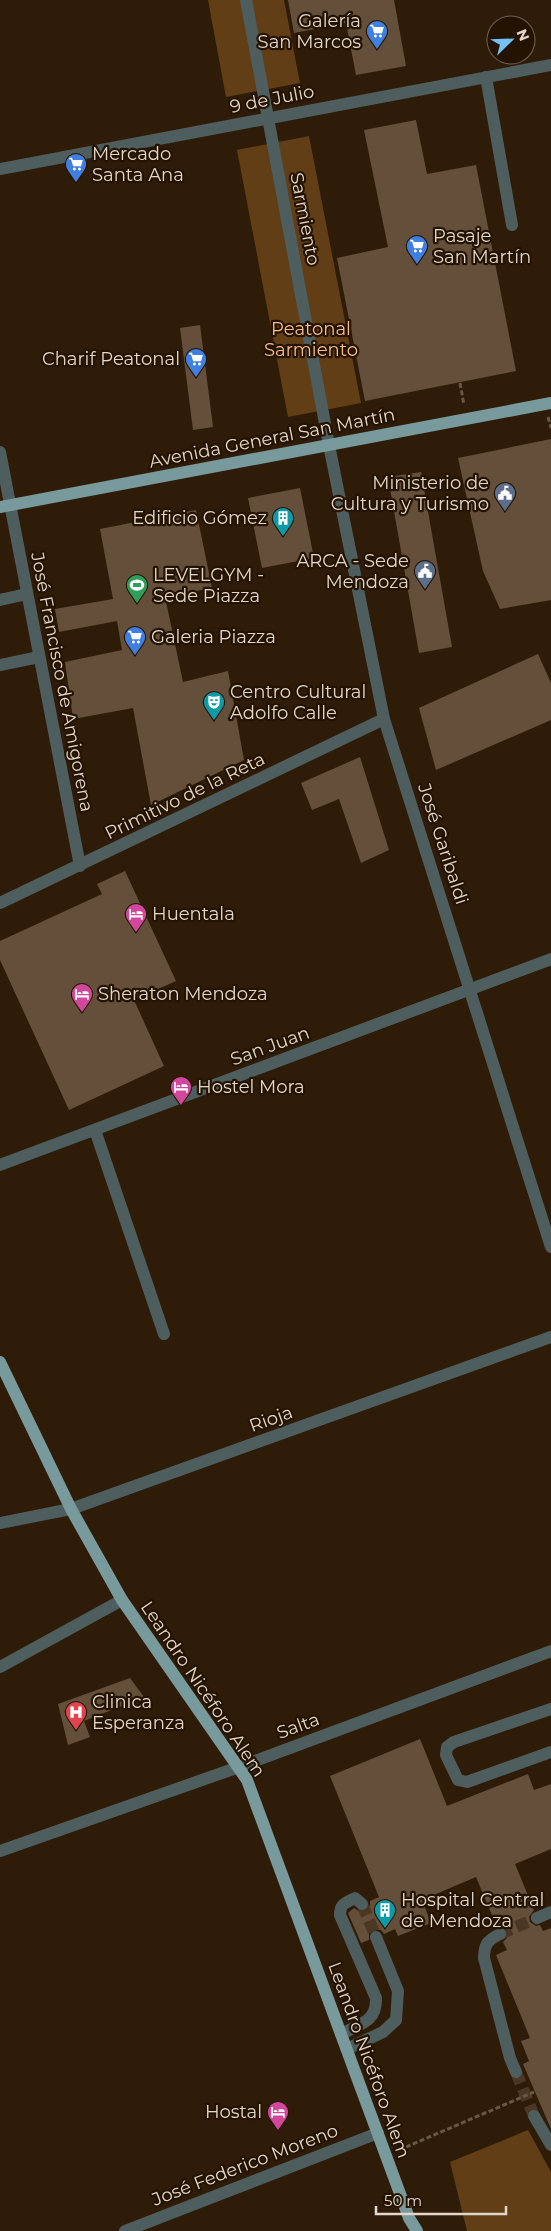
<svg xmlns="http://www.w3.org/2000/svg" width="551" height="2231" font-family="Montserrat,sans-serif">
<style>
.green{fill:#613e16}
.building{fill:#644f3a}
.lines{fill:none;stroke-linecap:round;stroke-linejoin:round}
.minor-tunnel{stroke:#4a3825;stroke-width:12;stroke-dasharray:12 6;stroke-linecap:butt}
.path{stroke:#675745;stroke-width:3;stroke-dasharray:5 2.5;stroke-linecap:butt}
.minor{stroke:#4e5d5e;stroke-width:12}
.major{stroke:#799a9c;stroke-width:12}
.labels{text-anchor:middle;stroke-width:4.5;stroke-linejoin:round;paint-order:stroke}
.poi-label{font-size:18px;fill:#e2d6ca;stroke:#251302;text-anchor:start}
.street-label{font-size:18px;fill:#e2d6ca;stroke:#251302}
.park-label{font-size:18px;fill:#f6be87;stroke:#251302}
</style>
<rect width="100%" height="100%" fill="#2f1c08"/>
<g class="green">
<polygon points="208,0 284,0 300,83 226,97"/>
<polygon points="309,136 361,403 288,417 237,150"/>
<polygon points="528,2130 551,2172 551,2231 467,2231 450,2162"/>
</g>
<g class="building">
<polygon points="288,0 394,0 406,66 356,75 346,23 294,33"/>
<polygon points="416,120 427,174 476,165 516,371 365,401 337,258 388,247 364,130"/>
<polygon points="200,325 213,427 193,430 180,328"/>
<polygon points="551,439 551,600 500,609 483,571 458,458"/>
<polygon points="421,472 452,647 419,653 388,477"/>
<polygon points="300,488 314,558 262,568 248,498"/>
<polygon points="196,510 212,588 165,597 183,682 228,671 244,760 151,805 133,708 73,719 65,662 122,650 117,621 59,632 55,609 113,599 100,529"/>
<polygon points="538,654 551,683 551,720 436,770 419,708"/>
<polygon points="360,757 389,850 361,863 339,799 312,810 301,783"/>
<polygon points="125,871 176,981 134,1000 164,1066 69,1110 0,960 0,941 102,894 97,884"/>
<polygon points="130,1678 144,1697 84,1721 90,1737 68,1745 58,1704"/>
<polygon points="420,1739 447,1806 528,1774 534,1790 551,1784 551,1849 515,1864 534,1910 529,1917 530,1922 536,1926 540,1925 543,1931 551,1928 551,2129 523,2064 529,2061 521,2041 530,2038 496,1955 507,1950 503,1942 507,1938 507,1931 504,1927 497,1927 476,1877 422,1900 431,1923 398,1936 395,1929 384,1934 381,1930 373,1929 369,1932 369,1940 361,1943 348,1913 354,1908 360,1912 365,1911 370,1906 370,1901 379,1897 330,1776"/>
</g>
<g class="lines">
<g class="minor-tunnel">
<polyline points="362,1904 376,1937"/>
<polyline points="500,1934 537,1918"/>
<polyline points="516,2072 534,2116"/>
</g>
<g class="path">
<polyline points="460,383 464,405"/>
<polyline points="548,417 551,428"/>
<polyline points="399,2150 534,2092"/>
</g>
<g class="minor">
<polyline points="246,0 329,445 384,719 551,1247"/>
<polyline points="486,77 512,225"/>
<polyline points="0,169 551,65"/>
<polyline points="0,452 80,866"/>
<polyline points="0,600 27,594"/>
<polyline points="0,665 39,657"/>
<polyline points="0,903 384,719"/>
<polyline points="95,1130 164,1334"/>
<polyline points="0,1165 551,959"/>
<polyline points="0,1523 71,1509 551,1337"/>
<polyline points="0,1667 122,1600"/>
<polyline points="551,1709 454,1742 447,1747 446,1755 458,1780 467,1782 551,1752"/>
<polyline points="0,1851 239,1767 551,1651"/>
<polyline points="537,1918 551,1912"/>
<path d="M500,1934C488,1940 484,1944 484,1958L510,2058L516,2072"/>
<path d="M341,2034C360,2024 377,2022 376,1998L340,1915C340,1904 345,1903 355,1898L362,1904"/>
<polyline points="347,2049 383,2032 396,2020 398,1991 376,1937"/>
<polyline points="534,2116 551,2145"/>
<polyline points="125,2231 378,2133"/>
</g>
<g class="major">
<polyline points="0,507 551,403"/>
<polyline points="0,1362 71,1509 122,1600 247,1780 409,2218 417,2231"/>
</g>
</g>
<defs>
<g id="supermarket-pin" transform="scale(1.125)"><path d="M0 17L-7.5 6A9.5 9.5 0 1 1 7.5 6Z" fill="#3f7fe0" stroke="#251302"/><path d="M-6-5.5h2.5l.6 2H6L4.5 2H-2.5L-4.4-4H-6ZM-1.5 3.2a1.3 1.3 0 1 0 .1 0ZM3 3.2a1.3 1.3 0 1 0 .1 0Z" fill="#fff"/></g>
<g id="civic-pin" transform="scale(1.125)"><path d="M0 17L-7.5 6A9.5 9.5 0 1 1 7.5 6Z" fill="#5c6f8a" stroke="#251302"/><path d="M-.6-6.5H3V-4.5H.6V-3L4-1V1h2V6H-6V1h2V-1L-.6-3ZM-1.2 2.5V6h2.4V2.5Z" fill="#fff"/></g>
<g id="building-pin" transform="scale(1.125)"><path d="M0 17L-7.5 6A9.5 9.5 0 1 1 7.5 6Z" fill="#0f9aa8" stroke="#251302"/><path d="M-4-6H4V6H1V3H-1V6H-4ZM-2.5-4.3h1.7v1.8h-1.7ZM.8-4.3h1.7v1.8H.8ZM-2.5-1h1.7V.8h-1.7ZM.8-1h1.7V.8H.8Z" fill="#fff"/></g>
<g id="stadium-pin" transform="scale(1.125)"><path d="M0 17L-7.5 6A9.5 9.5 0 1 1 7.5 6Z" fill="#2e9e5b" stroke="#251302"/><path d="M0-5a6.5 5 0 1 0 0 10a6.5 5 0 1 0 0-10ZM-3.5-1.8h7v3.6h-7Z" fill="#fff"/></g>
<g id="theatre-pin" transform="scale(1.125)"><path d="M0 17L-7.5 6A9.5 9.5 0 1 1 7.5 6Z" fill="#0f9aa8" stroke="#251302"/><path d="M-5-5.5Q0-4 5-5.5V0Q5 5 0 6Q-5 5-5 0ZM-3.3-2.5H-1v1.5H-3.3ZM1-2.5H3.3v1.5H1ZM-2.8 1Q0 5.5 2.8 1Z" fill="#fff"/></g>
<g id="hotel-pin" transform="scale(1.125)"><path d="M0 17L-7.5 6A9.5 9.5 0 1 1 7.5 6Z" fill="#d1479c" stroke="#251302"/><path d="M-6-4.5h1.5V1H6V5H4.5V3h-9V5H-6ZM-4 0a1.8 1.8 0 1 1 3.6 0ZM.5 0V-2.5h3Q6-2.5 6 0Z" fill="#fff"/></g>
<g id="hospital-pin" transform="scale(1.125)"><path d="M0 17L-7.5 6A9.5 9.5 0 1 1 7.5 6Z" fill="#e0444e" stroke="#251302"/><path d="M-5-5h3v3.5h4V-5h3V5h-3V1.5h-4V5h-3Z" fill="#fff"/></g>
</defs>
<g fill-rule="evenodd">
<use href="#supermarket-pin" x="377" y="31"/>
<use href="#supermarket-pin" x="76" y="164"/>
<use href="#supermarket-pin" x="417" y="246"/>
<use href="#supermarket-pin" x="196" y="359"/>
<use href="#civic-pin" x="505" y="493"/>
<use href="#building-pin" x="283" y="518"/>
<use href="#civic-pin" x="425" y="571"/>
<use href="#stadium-pin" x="137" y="585"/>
<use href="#supermarket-pin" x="135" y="637"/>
<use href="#theatre-pin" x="214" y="702"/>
<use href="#hotel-pin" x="136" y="914"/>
<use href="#hotel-pin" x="82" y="994"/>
<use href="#hotel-pin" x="181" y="1087"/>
<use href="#hospital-pin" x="76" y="1712"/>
<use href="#building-pin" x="385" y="1910"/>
<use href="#hotel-pin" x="278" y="2112"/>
</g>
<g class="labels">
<g class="poi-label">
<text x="361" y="27" text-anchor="end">Galería<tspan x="361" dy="21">San Marcos</tspan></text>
<text x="92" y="160">Mercado<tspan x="92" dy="21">Santa Ana</tspan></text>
<text x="433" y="242">Pasaje<tspan x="433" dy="21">San Martín</tspan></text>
<text x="180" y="365" text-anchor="end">Charif Peatonal</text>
<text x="489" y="489" text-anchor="end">Ministerio de<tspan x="489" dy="21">Cultura y Turismo</tspan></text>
<text x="267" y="524" text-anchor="end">Edificio Gómez</text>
<text x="409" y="567" text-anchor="end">ARCA - Sede<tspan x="409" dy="21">Mendoza</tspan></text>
<text x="153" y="581">LEVELGYM -<tspan x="153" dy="21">Sede Piazza</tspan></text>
<text x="151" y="643">Galeria Piazza</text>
<text x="230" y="698">Centro Cultural<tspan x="230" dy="21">Adolfo Calle</tspan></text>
<text x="152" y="920">Huentala</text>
<text x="98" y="1000">Sheraton Mendoza</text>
<text x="197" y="1093">Hostel Mora</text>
<text x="92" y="1708">Clinica<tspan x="92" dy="21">Esperanza</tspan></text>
<text x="401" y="1906">Hospital Central<tspan x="401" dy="21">de Mendoza</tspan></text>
<text x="262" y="2118" text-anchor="end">Hostal</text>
</g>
<g class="street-label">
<text transform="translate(272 99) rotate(-11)" y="6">9 de Julio</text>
<text transform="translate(305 219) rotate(79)" y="6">Sarmiento</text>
<text transform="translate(272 438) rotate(-11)" y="6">Avenida General San Martín</text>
<text transform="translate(62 682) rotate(79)" y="6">José Francisco de Amigorena</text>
<text transform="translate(185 796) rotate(-26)" y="6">Primitivo de la Reta</text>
<text transform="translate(443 844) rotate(72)" y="6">José Garibaldi</text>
<text transform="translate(270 1046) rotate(-20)" y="6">San Juan</text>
<text transform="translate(271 1419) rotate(-20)" y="6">Rioja</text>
<text transform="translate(203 1689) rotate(56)" y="6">Leandro Nicéforo Alem</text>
<text transform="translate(298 1726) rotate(-20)" y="6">Salta</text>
<text transform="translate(369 2060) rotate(70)" y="6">Leandro Nicéforo Alem</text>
<text transform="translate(245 2165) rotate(-21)" y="6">José Federico Moreno</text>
</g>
<g class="park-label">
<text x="311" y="335">Peatonal<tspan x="311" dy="21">Sarmiento</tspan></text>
</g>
</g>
<g transform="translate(511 40) rotate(67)"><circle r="24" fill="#251302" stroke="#716152"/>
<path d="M0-4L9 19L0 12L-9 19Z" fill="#76c0f7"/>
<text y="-8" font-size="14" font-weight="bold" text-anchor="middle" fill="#e2d6ca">N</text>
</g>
<path d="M376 2206v8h130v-8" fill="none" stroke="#e2d6ca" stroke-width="2.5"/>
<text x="384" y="2206" font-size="15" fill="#e2d6ca" stroke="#251302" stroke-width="4" paint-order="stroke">50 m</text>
</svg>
